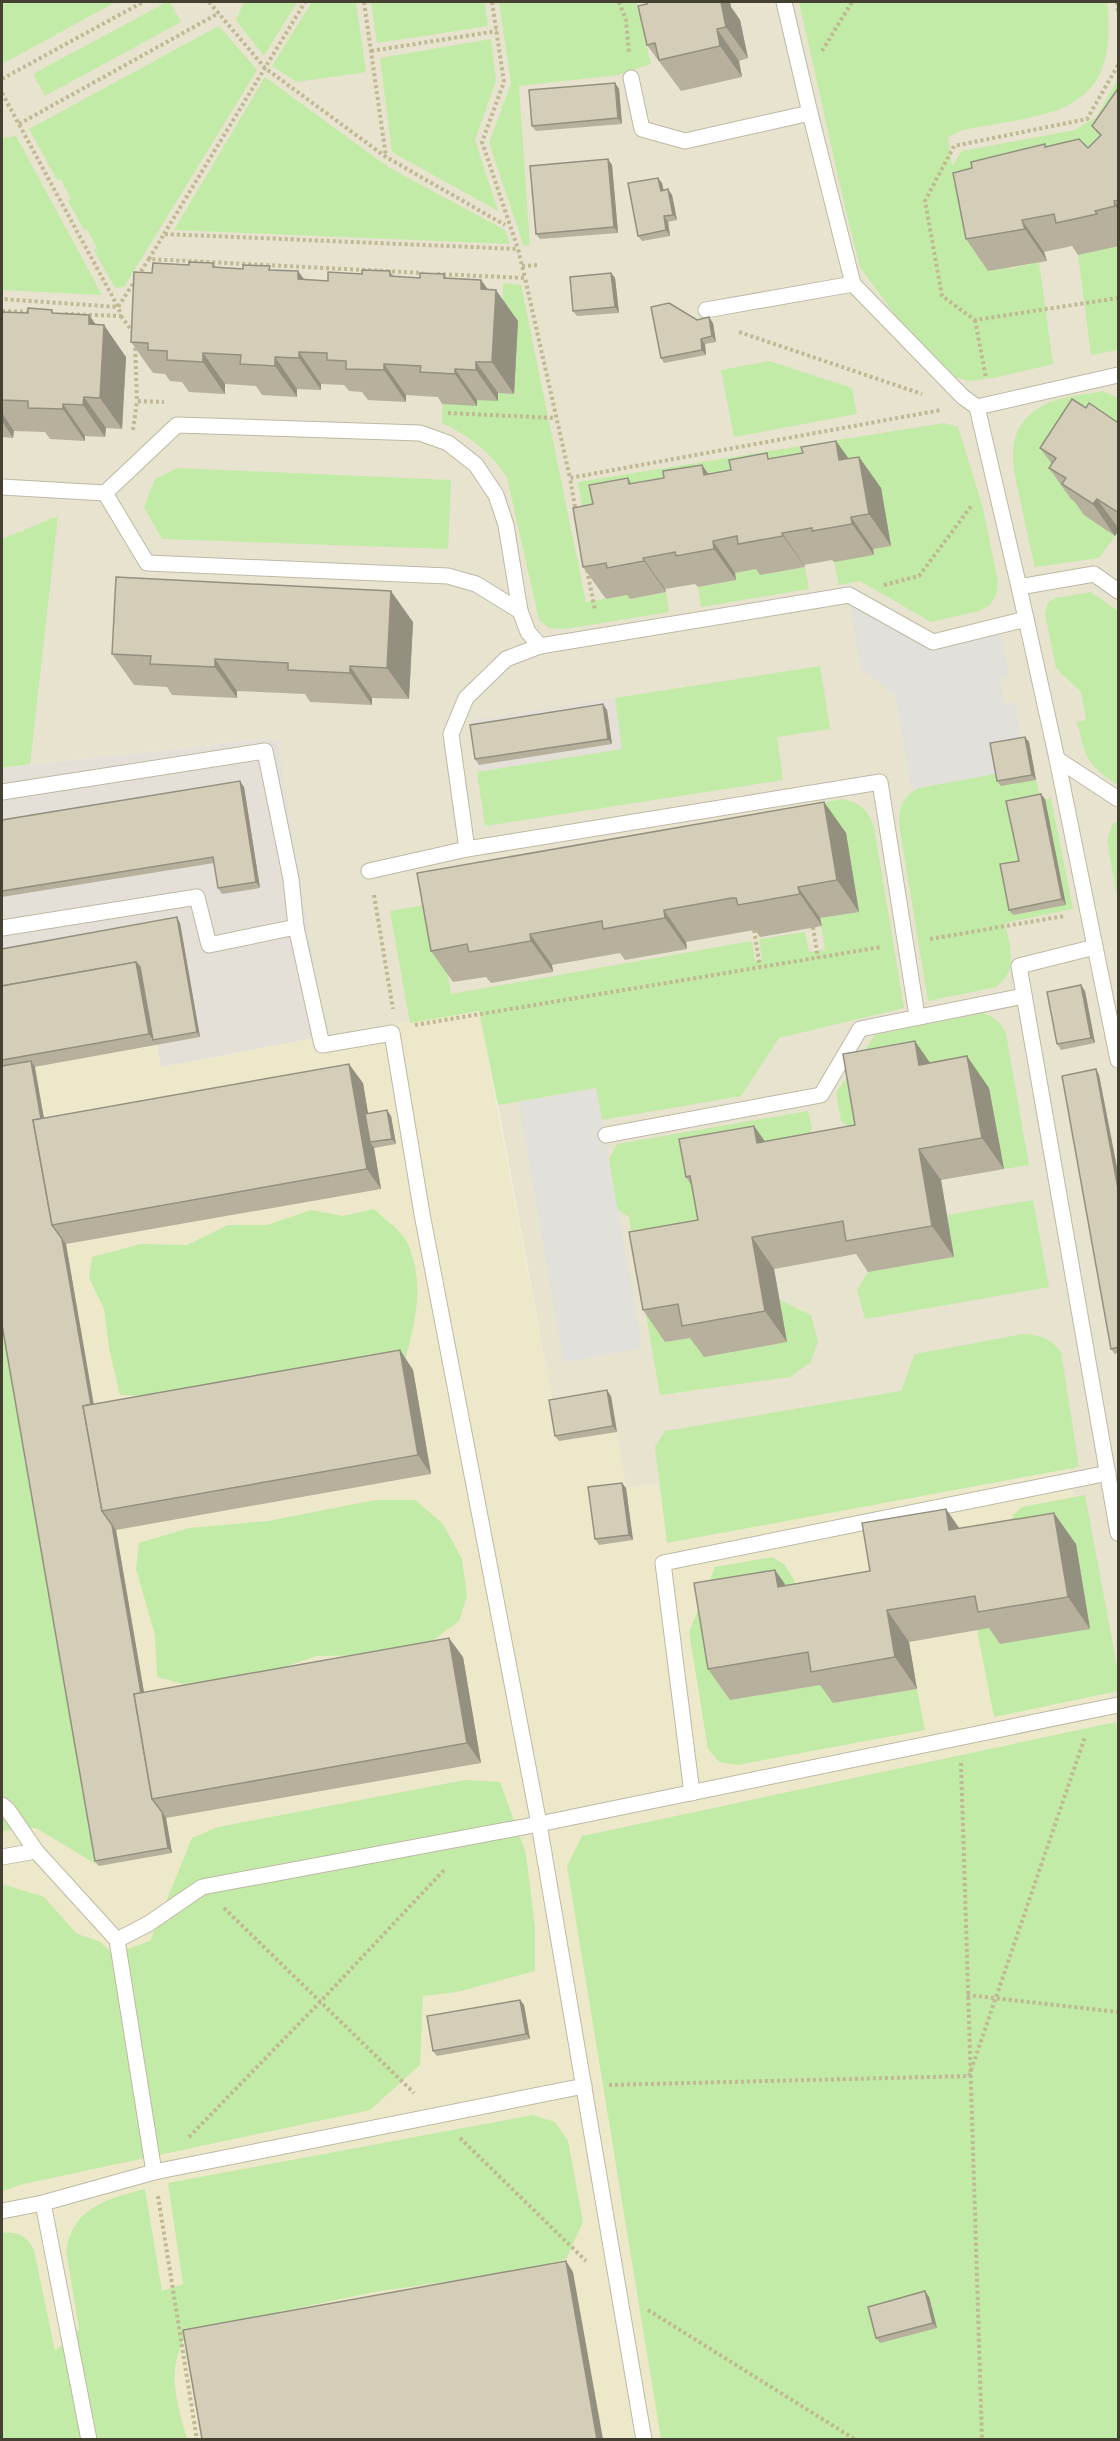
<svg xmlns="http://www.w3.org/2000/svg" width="1120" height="2441" font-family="'Sofia Sans Condensed',sans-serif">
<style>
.residential{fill:#e7e3cf}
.industrial{fill:#e4e0d7}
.education{fill:#ede8ca}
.green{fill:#c2eba7}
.parking{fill:#e2e0db}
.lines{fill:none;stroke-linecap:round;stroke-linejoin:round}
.service-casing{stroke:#beb9a4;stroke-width:17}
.path{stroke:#c1b894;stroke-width:4;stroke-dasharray:3 3;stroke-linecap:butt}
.service{stroke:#fff;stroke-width:15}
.wall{fill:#b6b09d}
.shaded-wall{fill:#949080}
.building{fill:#d4cdb7;stroke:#949080;stroke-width:1.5}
</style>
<rect width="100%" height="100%" fill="#f2f0e2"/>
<polygon class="residential" points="2,2 1118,2 1118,1737 1060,1422 626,1488 611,1396 553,1405 498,1105 478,1010 326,1036 276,738 2,768"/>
<g class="industrial">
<polygon points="615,698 622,749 477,772 471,720"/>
<polygon points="277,738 326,1036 161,1067 144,973 2,998 2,768"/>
</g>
<polygon class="education" points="144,972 161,1067 396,1023 479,1010 553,1405 617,1432 626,1488 1060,1422 1118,1737 1118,2439 2,2440 2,998"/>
<g class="green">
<polygon points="2,2 116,2 2,64"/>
<polygon points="167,2 170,2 181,22 45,96 33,74"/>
<polygon points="244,2 297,2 264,56 236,20"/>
<polygon points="312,2 356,2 366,72 297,82 272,66"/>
<polygon points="371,2 485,2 488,26 377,43"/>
<polygon points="499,2 636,2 651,64 618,75 519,86 530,245 524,246 489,143 511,83"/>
<path d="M799,2H1107C1120,118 1049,113 963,130L948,137L952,166L962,151L1075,130L1096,117L1118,79V151L1008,266L1009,269L1039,262L1053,364L993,378L968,381L955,377L898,319L860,267L845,207Z"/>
<polygon points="219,26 257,70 124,287 115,288 94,250 97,248 87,229 84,230 68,201 71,199 61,179 57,180 29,129"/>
<polygon points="491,39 496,81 475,140 498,211 392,152 380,58"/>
<polygon points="265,77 388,167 505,230 510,244 174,230"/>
<polygon points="16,136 102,295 2,290 2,138"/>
<polygon points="1118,246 1118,350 1091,355 1078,255"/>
<path d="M503,283L521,285L586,602L628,595L630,599L666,592L669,612L565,629L549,628L539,620L507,477C490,452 470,436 442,423V404L477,405V400L498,393L514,394L503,320Z"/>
<polygon points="769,361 852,388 857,414 734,437 721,370"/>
<path d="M1102,391L1118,398V440L1084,515L1115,536L1099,558L1035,567C1030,546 1025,525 1021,503C1012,464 1001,425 1048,403C1063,396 1085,395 1102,391Z"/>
<polygon points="944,423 958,427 983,508 998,582 996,595 990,605 979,611 931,622 860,581 839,585 834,562 873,549 891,545 588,540 578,482"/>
<polygon points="178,468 451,480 448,549 162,539 144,507 155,479"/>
<polygon points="58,516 30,764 2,768 2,539"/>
<polygon points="805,567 809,589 701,607 698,587 736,580 735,573 759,568 761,575"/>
<path d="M1091,592L1118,611V785C1086,764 1086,758 1077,722L1086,720L1081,692L1056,668L1045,614L1048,603L1055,598Z"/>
<polygon points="820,666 830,729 777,737 783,780 485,826 477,772 622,749 615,698"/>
<path d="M999,773L1036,780L1066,905L1045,799L1051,798L1073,909L1005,923C1010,947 1019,970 996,987L928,1001L899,824C899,806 903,796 919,788Z"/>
<path d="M844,799C863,805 867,809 874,827L904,1008L779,1038L741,1096L602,1120L596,1088L498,1105L479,1011L410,1023L390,911L435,903L451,994L752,941L755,961L762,960L759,939L805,932L809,952L825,950L820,918L859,911L798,807Z"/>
<polygon points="1118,822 1118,901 1107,841 1113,823"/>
<path d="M978,1011C992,1016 1000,1020 1006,1034L1029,1165L1004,1169L989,1088L856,1133L841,1121L836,1093L875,1035Z"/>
<polygon points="808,1111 812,1128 805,1144 700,1336 787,1342 780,1300 811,1315 818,1342 810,1363 790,1377 660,1395 629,1217 617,1209 609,1159 617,1144"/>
<polygon points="1033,1200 1049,1287 865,1319 857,1290 868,1272 954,1257 947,1215"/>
<path d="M374,1209C384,1219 401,1230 407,1242C425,1281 416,1318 406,1357L372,1366L151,1396L120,1395L109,1348L104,1309L89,1278L92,1257L141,1244L187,1245L228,1225H267L311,1210L343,1216Z"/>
<polygon points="2,1308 99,1866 36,1828 2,1831"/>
<path d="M1023,1334C1041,1335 1050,1338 1061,1352L1079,1467L667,1543L655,1447L665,1431L901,1391L915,1354Z"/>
<polygon points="1085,1495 1118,1672 1118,1691 994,1717 977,1630 1011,1534 1013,1515 1022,1507"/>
<polygon points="375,1500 415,1500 443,1524 462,1559 467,1596 459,1621 432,1641 389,1655 317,1656 204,1693 179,1683 157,1677 155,1635 136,1569 139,1543 189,1528 268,1521"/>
<polygon points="772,1557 784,1564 794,1580 797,1601 830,1683 833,1703 917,1689 925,1730 737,1765 719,1762 708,1749 689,1632 715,1567"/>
<polygon points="1116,1722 1118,1737 1118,2439 661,2439 567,1866 582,1836"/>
<polygon points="465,1780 500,1782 526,1854 535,1928 535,1971 457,1992 423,1996 420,2065 370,2110 19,2185 2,2192 2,1884 44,1897 77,1934 99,1941 113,1954 150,1941 192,1838 218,1827"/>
<path d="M533,2115L555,2122L568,2141L583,2222L566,2259L526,2270L374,2292L189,2331C165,2367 176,2401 187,2439L2,2440V2233C17,2231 27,2236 34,2250L55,2351L79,2329L66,2250C74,2206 108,2199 145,2189L162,2291L183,2284L168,2183Z"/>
</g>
<g class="parking">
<polygon points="849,595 933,642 999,625 1009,676 999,678 1003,703 1014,702 1021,743 999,773 912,789 896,696 861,669"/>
<polygon points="596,1088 642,1348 564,1362 519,1102"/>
</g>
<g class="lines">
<g class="service-casing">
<g id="service">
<polyline points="784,2 810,113 853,284 963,397 977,407"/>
<polyline points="631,78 642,129 685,141 810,113"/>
<polyline points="706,310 853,284"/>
<polyline points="1118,375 977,407 1019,587 1094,574 1118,591"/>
<polyline points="2,487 105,493 177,425 420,433 448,443 476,465 496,495 506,525 520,611 528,632 540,646 849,595 933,642 1026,619"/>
<polyline points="105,493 147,563 448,576 476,584 520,611"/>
<polyline points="1019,587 1057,759 1118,1060"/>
<polyline points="1057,759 1118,799"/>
<polyline points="2,792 265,751 291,879 296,927 209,945 197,897 2,928"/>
<polyline points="467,849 451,734 466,698 506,659 540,646"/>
<polyline points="369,871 467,849 880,782 917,1016"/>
<polyline points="296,927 322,1045 392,1033 422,1214 539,1824 644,2440"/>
<polyline points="1095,947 1019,966 1118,1533"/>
<polyline points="606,1135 821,1095 860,1029 1024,996"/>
<polyline points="692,1793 663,1563 1108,1473"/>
<polyline points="2,1805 8,1810 36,1851"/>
<polyline points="2,1857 36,1851 117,1940 154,2172"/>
<polyline points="117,1940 148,1924 202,1887 539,1824 1118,1705"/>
<polyline points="43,2203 89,2440"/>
<polyline points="2,2211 43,2203 154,2172 584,2086"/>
</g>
</g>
<g class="path">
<polyline points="209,2 265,68 386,157 505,225"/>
<polyline points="364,2 386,157"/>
<polyline points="492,2 504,82 482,142 518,249"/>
<polyline points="619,2 626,20 629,53"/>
<polyline points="1117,2 1118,12"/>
<polyline points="371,51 497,31"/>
<polyline points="822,51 852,2"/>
<polyline points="1118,65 1087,119 954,146 925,201 942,296 975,320 1118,298"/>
<polyline points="2,79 143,2"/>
<polyline points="2,93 118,307 2,299"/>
<polyline points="19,124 219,13"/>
<polyline points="164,234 305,2"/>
<polyline points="149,259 164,234 518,249 525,278"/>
<polyline points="522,266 539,265"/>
<polyline points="437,274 525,278 570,478"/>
<polyline points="2,311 31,312"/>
<polyline points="65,314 121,316 118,307 149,259 423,273"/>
<polyline points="121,316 135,335"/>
<polyline points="975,320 986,378"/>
<polyline points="739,332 922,394"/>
<polyline points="135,342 137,401 164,402"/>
<polyline points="448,413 556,418"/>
<polyline points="133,430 137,401"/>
<polyline points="576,513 570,478 941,410"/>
<polyline points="587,570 595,610"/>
<polyline points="884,585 919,576 972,505"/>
<polyline points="374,895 393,1009"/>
<polyline points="813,927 818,958"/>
<polyline points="754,930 760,967"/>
<polyline points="930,939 1064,916"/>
<polyline points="415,1025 881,947"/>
<polyline points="961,1763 982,2440"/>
<polyline points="224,1908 414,2093"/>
<polyline points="967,1995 1118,2012"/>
<polyline points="609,2085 969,2076 1085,1737"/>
<polyline points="189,2137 320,2002 445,1869"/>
<polyline points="460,2138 586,2261"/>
<polyline points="158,2196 197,2440"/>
<polyline points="648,2310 856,2440"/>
</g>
<use href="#service" class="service"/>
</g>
<g class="wall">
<polygon points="646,2 730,2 731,7 740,20 748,58 739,61 742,77 681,91 647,45"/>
<polygon points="615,83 619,89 622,124 536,131 532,126"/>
<polygon points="1119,92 1119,242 1117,242 1119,246 1078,255 1072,246 1044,252 1047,261 988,271 966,239 972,168 1047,147 1088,148 1100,136 1092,126"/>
<polygon points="612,165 618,233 540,239 536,234"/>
<polygon points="662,183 663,190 672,195 677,220 668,222 670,236 642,241 638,236"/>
<polygon points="213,263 217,268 298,271 305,280 328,281 362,274 390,271 394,277 420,278 444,274 447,278 481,280 488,289 518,321 514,394 498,393 498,401 477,400 477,406 442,404 438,397 406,395 406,402 368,400 362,392 349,391 344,385 321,384 321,390 297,389 297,397 262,395 256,386 225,384 225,394 189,392 182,382 170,381 165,374 153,373 131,342 189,265"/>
<polygon points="611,273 615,278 619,313 577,316 573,311"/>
<polygon points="2,312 89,315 96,325 126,357 122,429 106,428 105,437 85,436 85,441 50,439 45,432 14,431 13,438 2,437"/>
<polygon points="697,320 713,323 716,342 705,344 706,355 664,363 661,358"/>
<polygon points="1086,408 1117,422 1119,420 1119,531 1115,536 1084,515 1074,501 1071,499 1049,468 1052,464 1040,448"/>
<polygon points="836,441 849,459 859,457 881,488 891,546 873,549 874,555 834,562 832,560 804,565 805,567 760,575 756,569 735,573 736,580 698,587 695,584 665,589 666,592 630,599 627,595 606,599 583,567 628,478 632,484 708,474 731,470 771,459 803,453"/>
<polygon points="413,622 409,699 372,698 372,705 310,702 305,694 237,691 237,698 172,695 167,687 134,685 112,654"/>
<polygon points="607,710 612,744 479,765 475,759"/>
<polygon points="1025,737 1029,742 1036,780 1001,786 997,781"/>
<polygon points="244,787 260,888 222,894 218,888 214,863 2,897 2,820"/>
<polygon points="1045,799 1066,905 1013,915 1009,910 1019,861"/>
<polygon points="824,802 846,833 859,912 820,918 822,926 760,937 755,930 754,930 686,942 687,949 625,960 620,953 552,965 553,972 491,983 486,977 453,982 431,951"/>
<polygon points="180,923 200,1037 34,1067 44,1118 363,1083 368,1114 391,1116 396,1144 374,1148 381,1189 66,1244 93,1404 400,1350 413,1370 431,1474 116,1530 144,1692 463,1657 481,1763 166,1818 172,1853 99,1866 95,1861 2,1325 2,949"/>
<polygon points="1085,991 1095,1043 1061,1050 1057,1044"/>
<polygon points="930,1063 989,1088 1004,1169 941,1180 954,1257 868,1272 856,1254 774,1269 787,1342 704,1357 690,1338 665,1342 643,1310 698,1220 692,1186 686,1177 765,1142 855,1125"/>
<polygon points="1096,1069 1099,1075 1119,1178 1119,1353 1115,1354 1111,1349"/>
<polygon points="611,1396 617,1432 559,1441 555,1436"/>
<polygon points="626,1488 633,1540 599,1545 595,1539"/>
<polygon points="946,1509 959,1528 1076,1544 1090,1629 1000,1644 989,1628 909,1642 917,1689 833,1703 820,1685 730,1700 708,1669 786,1585 870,1571"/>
<polygon points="520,2000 524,2005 530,2039 437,2056 433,2051"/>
<polygon points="929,2297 937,2328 880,2343 876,2338"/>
</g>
<g class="shaded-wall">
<polygon points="720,2 730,2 731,7 740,20 748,58 726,27"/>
<polygon points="717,29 739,61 742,77 720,46"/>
<polygon points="615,83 619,89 622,124 618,118"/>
<polygon points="608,159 612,165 618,233 614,227"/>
<polygon points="658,178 662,183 665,196 661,191"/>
<polygon points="668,189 672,195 677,220 673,215"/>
<polygon points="1114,201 1119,208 1119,211 1115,206"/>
<polygon points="664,216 668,222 670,236 666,230"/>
<polygon points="1022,220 1044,252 1047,261 1025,229"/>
<polygon points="298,271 320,303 298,279"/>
<polygon points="611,273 615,278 619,313 615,307"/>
<polygon points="481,280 495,300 496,290 518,321 514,394 492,362 481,289"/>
<polygon points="89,315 103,335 104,325 126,357 122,429 100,398 89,324"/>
<polygon points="709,317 713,323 716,342 712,336"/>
<polygon points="701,339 705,344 706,355 702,350"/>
<polygon points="299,352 321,384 321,390 299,358"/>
<polygon points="203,353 225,384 225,394 203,362"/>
<polygon points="275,357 297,389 297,397 275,366"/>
<polygon points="476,362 498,393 498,401 476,370"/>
<polygon points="384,364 406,395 406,402 384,370"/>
<polygon points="455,369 477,400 477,406 455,374"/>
<polygon points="84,397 106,428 105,437 83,405"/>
<polygon points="63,404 85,436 85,441 63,409"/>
<polygon points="2,413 14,431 13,438 2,421"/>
<polygon points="836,441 858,472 839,460"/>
<polygon points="859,457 881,488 891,546 869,514"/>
<polygon points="702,465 724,496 704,475"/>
<polygon points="1097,499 1119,529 1115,536 1093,504"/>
<polygon points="851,517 873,549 874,555 852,524"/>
<polygon points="782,533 804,565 805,567 783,536"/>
<polygon points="713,541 735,573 736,580 714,549"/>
<polygon points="643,558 665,589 666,592 644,561"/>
<polygon points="391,591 413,622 409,699 387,668"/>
<polygon points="215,659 237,691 237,698 215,667"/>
<polygon points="350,666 372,698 372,705 350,673"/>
<polygon points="603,704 607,710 612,744 608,739"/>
<polygon points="1025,737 1029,742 1036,780 1032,775"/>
<polygon points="240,781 244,787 260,888 256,882"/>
<polygon points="1041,794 1045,799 1066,905 1062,899"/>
<polygon points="824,802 846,833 859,912 837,880"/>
<polygon points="798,887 820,918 822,926 800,894"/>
<polygon points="664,910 686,942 687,949 665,918"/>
<polygon points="177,917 180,923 200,1037 197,1032"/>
<polygon points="530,934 552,965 553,972 531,941"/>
<polygon points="136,962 144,972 153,1040 157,1045 149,1034"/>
<polygon points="1081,985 1085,991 1095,1043 1091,1038"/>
<polygon points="915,1041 937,1073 919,1065"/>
<polygon points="967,1056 989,1088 1004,1169 982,1138"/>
<polygon points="31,1061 35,1067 62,1223 59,1224"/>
<polygon points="349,1064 363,1083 373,1142 370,1142 374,1148 381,1189 367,1169"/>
<polygon points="1096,1069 1099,1075 1119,1178 1119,1194"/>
<polygon points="387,1110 391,1116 396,1144 392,1139"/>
<polygon points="754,1126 776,1157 757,1143"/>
<polygon points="919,1149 941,1180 954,1257 932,1226"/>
<polygon points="752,1237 774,1269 787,1342 765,1311"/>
<polygon points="62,1239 66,1244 112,1509 109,1510"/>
<polygon points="400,1350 413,1370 431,1474 418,1455"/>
<polygon points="607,1390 611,1396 617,1432 613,1426"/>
<polygon points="622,1483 626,1488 633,1540 629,1535"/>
<polygon points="946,1509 968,1541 949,1530"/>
<polygon points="1054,1513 1076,1544 1090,1629 1068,1597"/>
<polygon points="112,1525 116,1530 162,1797 159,1798"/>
<polygon points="775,1570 797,1601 778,1587"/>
<polygon points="887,1610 909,1642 917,1689 895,1657"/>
<polygon points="449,1638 463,1657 481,1763 467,1743"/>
<polygon points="162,1812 166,1818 172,1853 168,1848"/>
<polygon points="520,2000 524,2005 530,2039 526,2034"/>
<polygon points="566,2261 573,2272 603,2439 597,2439"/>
<polygon points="925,2291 929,2297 937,2328 933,2323"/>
</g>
<g class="building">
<polygon points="646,2 721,2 726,27 717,29 720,46 659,60 655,43 647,45 638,6 647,4"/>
<polygon points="615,83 618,118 532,126 529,90"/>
<polygon points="1117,90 1119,92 1119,200 1114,201 1115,206 1095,211 1097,214 1056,223 1054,214 1022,220 1025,229 966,239 953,173 972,168 971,162 1045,144 1045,147 1079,139 1088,148 1101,135 1092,126"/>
<polygon points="608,159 614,227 536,234 530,166"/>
<polygon points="658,178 661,191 668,189 673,215 664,216 666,230 638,236 628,183"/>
<polygon points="189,262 213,263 213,267 243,269 243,265 270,266 269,270 298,271 298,279 328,281 328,272 362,274 362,270 390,271 390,276 420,278 420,273 444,274 444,278 481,280 481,289 496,290 492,362 476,362 476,370 455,369 455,374 420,372 421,366 384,364 384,370 346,369 346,361 327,360 327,353 299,352 299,358 275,357 275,366 240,364 241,355 203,353 203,362 167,360 167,351 148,350 148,343 131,342 134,272 152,273 153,263 189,265"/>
<polygon points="611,273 615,307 573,311 570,277"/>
<polygon points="669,303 697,320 709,317 712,336 701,339 702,350 661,358 651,307"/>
<polygon points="28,308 52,310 52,313 89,315 89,324 104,325 100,398 84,397 83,405 63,404 63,409 28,408 28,401 2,400 2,312 28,313"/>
<polygon points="1072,399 1086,408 1089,403 1117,422 1119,420 1119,513 1097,499 1093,504 1062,484 1066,478 1049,468 1056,458 1040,448"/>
<polygon points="836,441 839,460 859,457 869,514 851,517 852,524 812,531 812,528 782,533 783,536 738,544 737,536 713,541 714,549 676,556 675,552 643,558 644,561 607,568 606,563 583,567 573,508 593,504 589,485 628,478 629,484 664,478 663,471 702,465 704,475 731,470 729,460 767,453 768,459 803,453 801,447"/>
<polygon points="116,577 391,591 387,668 350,666 350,673 288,670 288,663 215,659 215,667 150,664 151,656 112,654"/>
<polygon points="603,704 608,739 475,759 470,725"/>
<polygon points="1025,737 1032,775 997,781 990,743"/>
<polygon points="240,781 256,882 218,888 213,857 2,891 2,820"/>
<polygon points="1041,794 1062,899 1009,910 1000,864 1019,861 1006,801"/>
<polygon points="824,802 837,880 798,887 800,894 738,905 736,898 732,898 664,910 665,918 603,929 602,921 530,934 531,941 469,952 467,944 431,951 417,873"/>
<polygon points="177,917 197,1032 153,1040 140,967 136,962 2,986 2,949"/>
<polygon points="136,962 149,1034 2,1060 2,986"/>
<polygon points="1081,985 1091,1038 1057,1044 1047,992"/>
<polygon points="915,1041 919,1065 967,1056 982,1138 919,1149 932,1226 846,1241 843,1221 752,1237 765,1311 682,1326 678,1304 643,1310 629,1232 698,1220 690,1176 686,1177 679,1139 754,1126 757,1143 855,1125 843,1054"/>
<polygon points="31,1061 41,1119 33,1120 52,1225 62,1239 91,1404 83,1406 102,1511 112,1525 141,1693 134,1694 152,1799 162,1812 168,1848 95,1861 2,1325 2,1066"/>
<polygon points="349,1064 367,1169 52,1225 33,1120"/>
<polygon points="1096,1069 1119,1194 1119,1347 1111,1349 1062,1076"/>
<polygon points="387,1110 392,1139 370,1142 365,1114"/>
<polygon points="400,1350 418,1455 102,1511 83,1406"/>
<polygon points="607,1390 613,1426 555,1436 549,1400"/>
<polygon points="622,1483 629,1535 595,1539 588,1487"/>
<polygon points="946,1509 949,1530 1054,1513 1068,1597 978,1612 975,1596 887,1610 895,1657 811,1672 808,1652 708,1669 694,1583 775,1570 778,1587 870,1571 862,1523"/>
<polygon points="449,1638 467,1743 152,1799 134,1694"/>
<polygon points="520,2000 526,2034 433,2051 427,2016"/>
<polygon points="566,2261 597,2439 202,2439 183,2330"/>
<polygon points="925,2291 933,2323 876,2338 868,2307"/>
</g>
<rect width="1120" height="2441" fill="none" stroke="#444032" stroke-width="6"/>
</svg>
